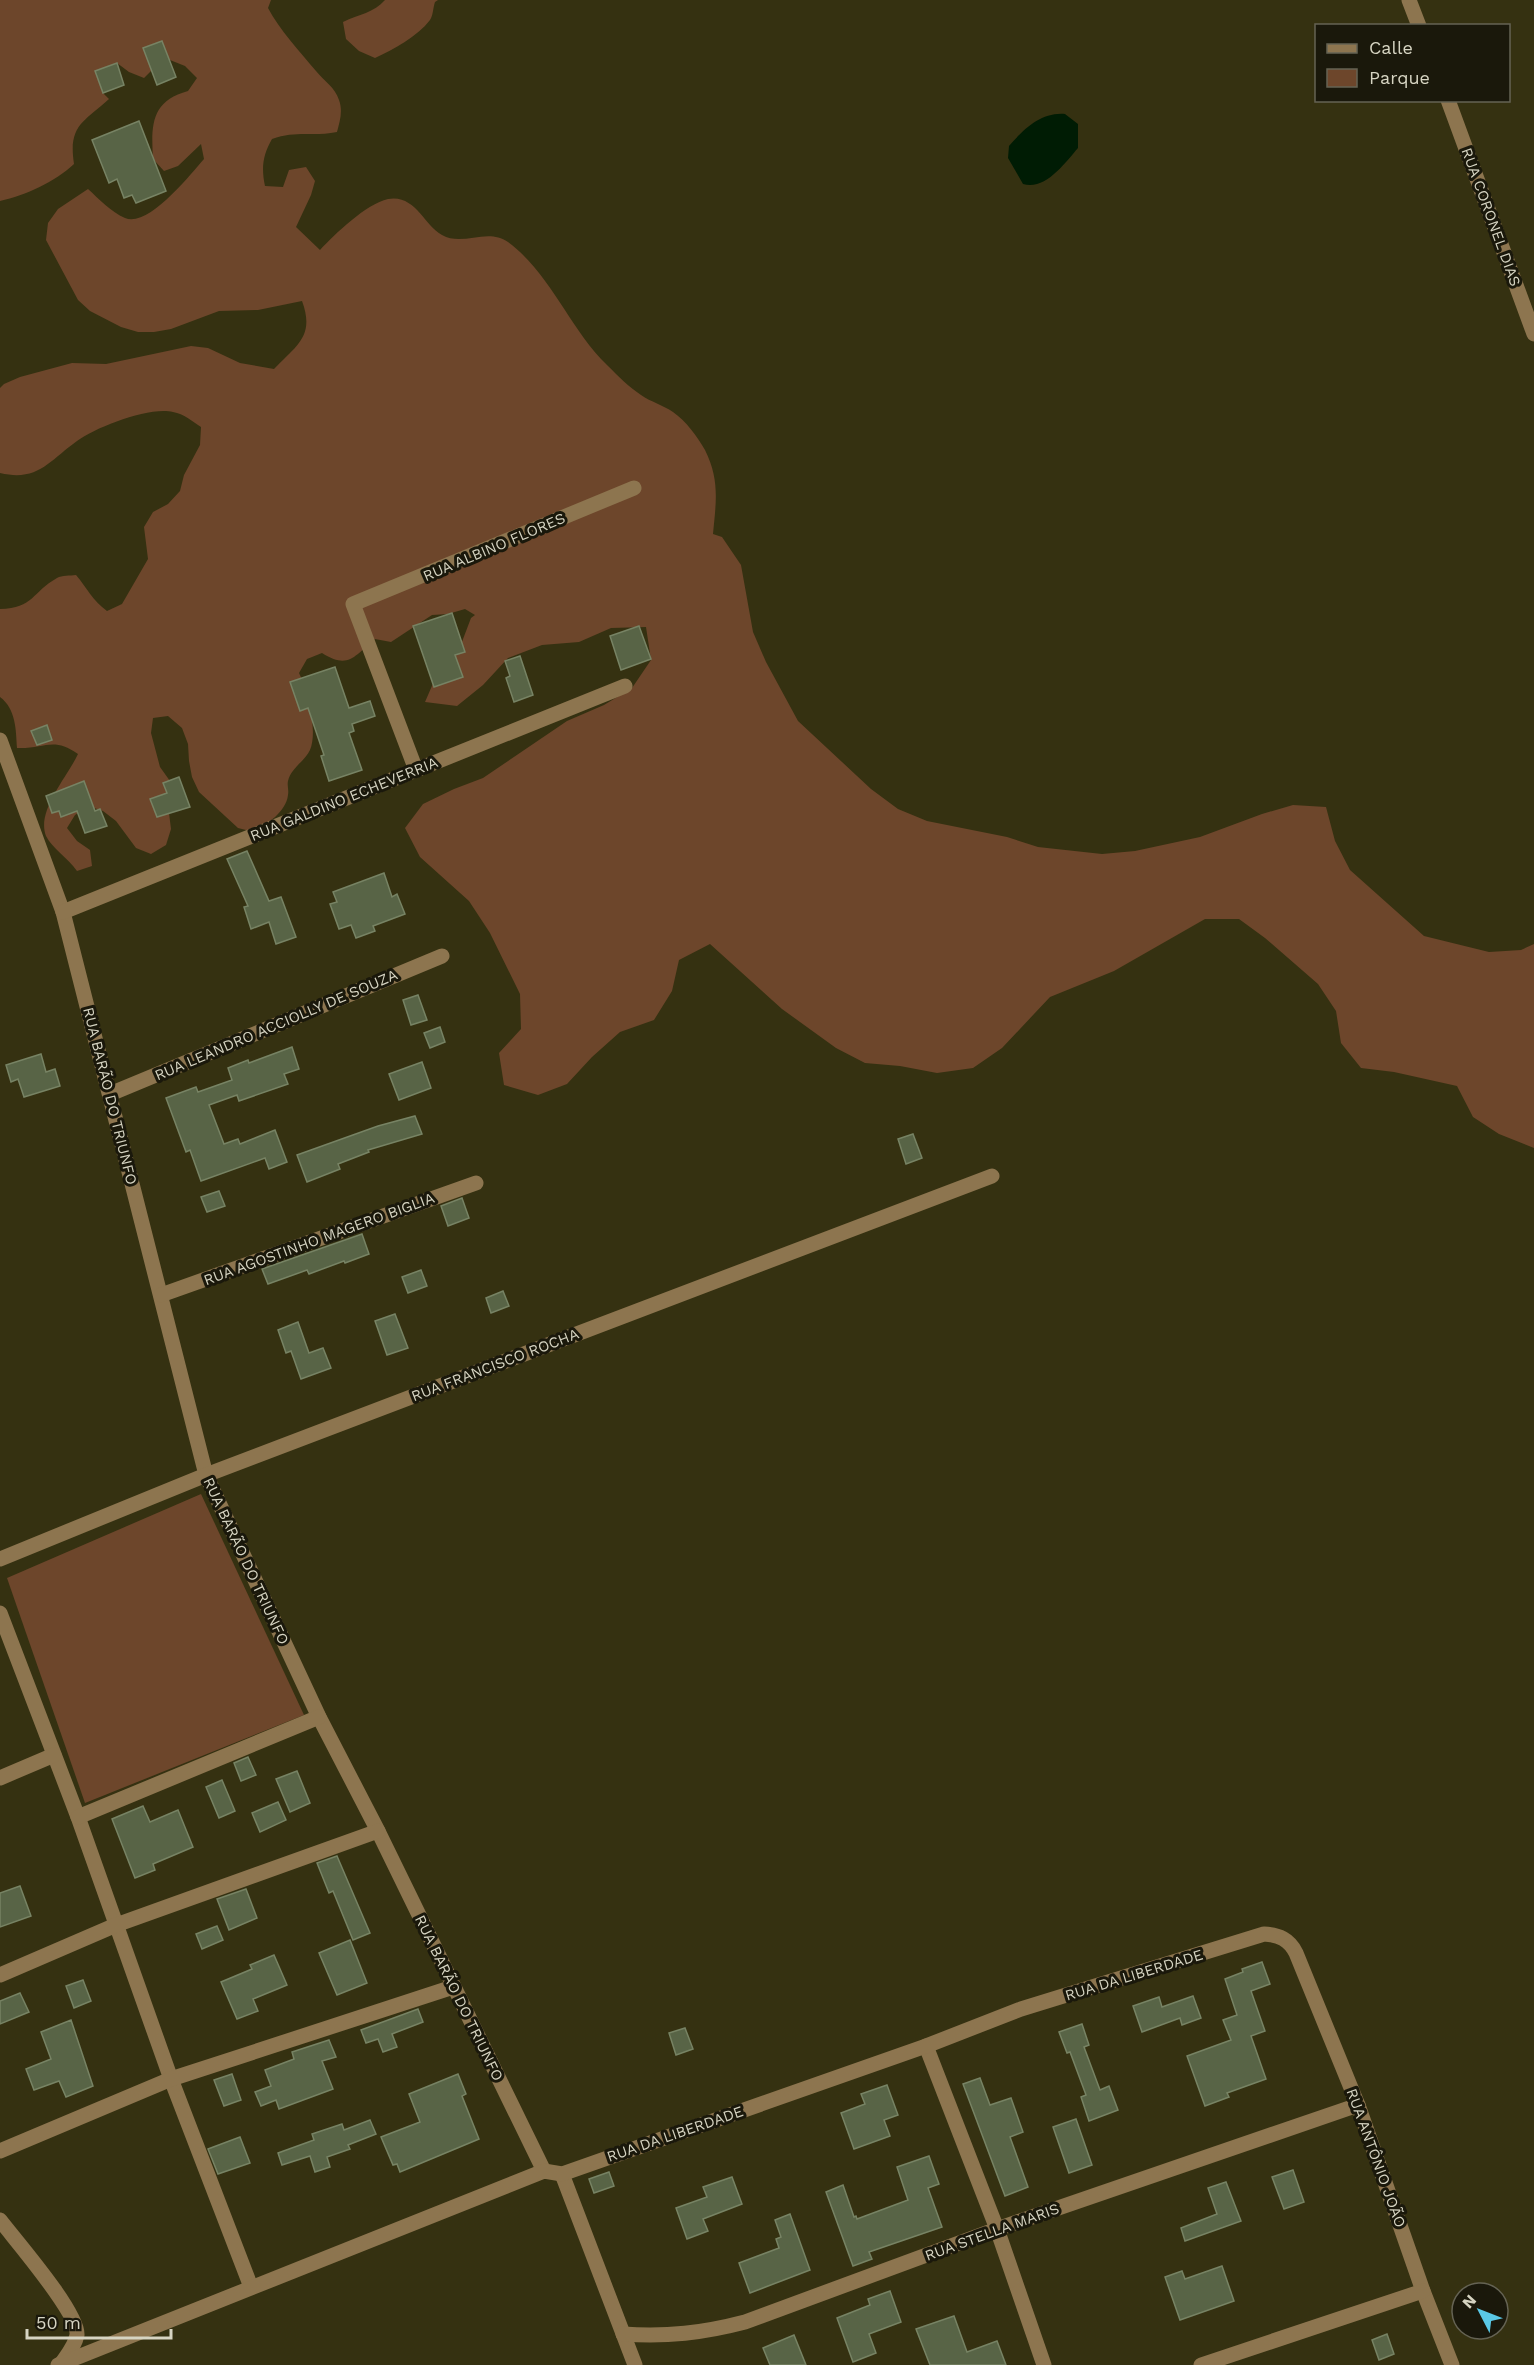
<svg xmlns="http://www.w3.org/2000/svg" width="1534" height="2365" font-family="'Work Sans',sans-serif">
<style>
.green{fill:#6d462b}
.water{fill:#001c04}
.building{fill:#586446;stroke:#778364;stroke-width:1.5}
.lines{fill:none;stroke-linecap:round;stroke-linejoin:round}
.minor{stroke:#8d754f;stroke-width:15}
.labels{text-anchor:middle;stroke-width:6;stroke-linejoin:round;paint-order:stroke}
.street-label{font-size:15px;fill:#d6d4c2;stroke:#1a180b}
</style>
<rect width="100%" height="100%" fill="#353111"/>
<g class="green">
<path d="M0,0H271L268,8C279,29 300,52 316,71C324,81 335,87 339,100C343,111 340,121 337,132C313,137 297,130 272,139C263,155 261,167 265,186L283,187L289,170L306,167L315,181L311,195L296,227L320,250C335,234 366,204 388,199C415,194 424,225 442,235C463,247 487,227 508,242C551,274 569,328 607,365C618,376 629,387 641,395C651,402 663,405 673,412C686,421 697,436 705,450C720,480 716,502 713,534L722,537L741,565L753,632L766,662L798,721L871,789L898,809L927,821L1007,837L1038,847L1102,854L1135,851L1200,837L1262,814L1293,805L1326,807L1335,841L1350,870L1424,936L1489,952L1521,950L1534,944V1148L1499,1134L1473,1117L1457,1086L1394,1072L1361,1068L1341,1043L1336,1011L1318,984L1265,938L1239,919H1205L1114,971L1050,997L1002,1048L973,1068L937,1073L900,1066L865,1063L836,1048L782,1009L710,944L679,960L672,991L654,1020L620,1032L592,1057L567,1084L538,1095L504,1085L499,1053L521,1029L520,994L490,933L469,901L420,857L405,828L423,804L454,789L483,778L567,721L604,705L632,688L651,660L646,627L611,628L579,642L542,645L508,658L483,685L457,706L425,702L438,672L460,647L471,618L475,615L465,609L448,614L432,615L391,642L375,639C354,656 349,670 322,653L307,659L299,673C308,691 318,731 310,750C305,761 291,768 288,781C287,785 289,790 288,795C286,812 267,824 254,832L238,828L199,792L192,777L189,761L188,744L182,728L168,716L153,718L151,733L160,767L170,781L169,813L171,829L166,845L151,854L136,848L116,821L103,811L88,806L75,815L67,828L77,841L90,850L92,866L77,871C68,858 52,848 46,836C36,811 68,776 78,754C53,736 45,749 17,748C16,730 16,709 0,697V609C34,608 32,592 57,578C62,575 70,576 76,575C87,588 93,601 107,611L122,604L148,559L144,527L153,512L168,504L180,491L184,475L200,445L201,427C192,421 184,414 173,412C150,406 96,427 77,441C49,461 38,482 0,473V388L4,384L20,377L72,363L106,364L191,346L208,348L240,363L274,369C297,345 315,336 302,301L258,310L219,311L171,329L154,332H138L121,327L90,311L78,300L46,240L48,223L58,209L88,189C99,199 111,212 125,218C148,228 190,175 204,159L201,144L178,166L164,171L153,159C151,125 151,101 188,91L197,78L185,66L170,60L155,67L144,78L129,72L117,63L103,93L109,99C84,122 68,125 74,164C55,182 26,195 0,201Z"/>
<path d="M385,0H438L435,2C433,8 433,16 430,20C417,37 394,49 375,58L359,51L346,39L343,22C359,14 374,13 385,0Z"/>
<polygon points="201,1494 304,1715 85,1803 7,1578"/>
</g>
<path class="water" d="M1065,114L1078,124V148C1065,163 1045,191 1023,184L1008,158L1009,146C1024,129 1041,112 1065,114Z"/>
<g class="building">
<polygon points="162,41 176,77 157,85 143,48"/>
<polygon points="117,63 124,85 103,93 95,71"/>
<polygon points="139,121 166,191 136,203 132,195 124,198 117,179 109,183 92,140"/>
<polygon points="452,613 465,652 455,655 463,677 434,687 413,626"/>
<polygon points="639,626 651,659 621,670 610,636"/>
<polygon points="520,656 533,695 514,702 506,678 510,676 505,661"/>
<polygon points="335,667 349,708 370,701 375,716 352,724 354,731 349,733 362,770 329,781 321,756 324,755 308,708 300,711 290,682"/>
<polygon points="47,725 52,740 37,745 31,731"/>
<polygon points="179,777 190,807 157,817 150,799 167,793 163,783"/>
<polygon points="84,781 95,811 100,809 107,826 85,833 77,811 61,817 59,811 52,813 46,796"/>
<polygon points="247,851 269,901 281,897 296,937 276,944 269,922 251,929 244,907 248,906 227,859"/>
<polygon points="384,873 392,897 397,894 405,914 373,926 375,931 356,938 351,925 339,929 330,904 337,902 333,892"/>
<polygon points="418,995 427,1020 411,1025 403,1000"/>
<polygon points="440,1027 445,1042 430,1048 424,1033"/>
<polygon points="292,1047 299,1069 284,1074 288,1084 239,1101 237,1095 209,1105 224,1144 238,1139 240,1144 275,1130 287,1162 269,1169 265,1158 201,1181 190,1150 186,1152 166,1098 196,1087 198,1092 232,1080 228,1068 248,1060 249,1063"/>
<polygon points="41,1054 46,1072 55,1069 60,1086 24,1097 18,1079 11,1082 6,1065"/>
<polygon points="422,1062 431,1088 399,1100 389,1074"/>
<polygon points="415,1116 422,1134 368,1150 369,1152 338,1164 340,1169 307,1182 297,1155 378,1126"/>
<polygon points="913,1134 922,1158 906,1164 898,1139"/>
<polygon points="219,1191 225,1206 207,1212 201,1197"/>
<polygon points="462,1198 469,1218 448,1226 441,1206"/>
<polygon points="362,1234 369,1254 345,1263 344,1261 309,1274 307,1270 268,1284 262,1269"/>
<polygon points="421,1270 427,1286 408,1293 402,1277"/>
<polygon points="503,1291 509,1306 491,1313 486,1298"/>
<polygon points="395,1314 408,1348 387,1355 375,1321"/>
<polygon points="298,1322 309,1353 323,1348 331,1368 301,1379 291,1351 286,1353 278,1330"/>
<polygon points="248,1757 256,1775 241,1781 234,1763"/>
<polygon points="297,1771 310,1803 290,1812 276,1779"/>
<polygon points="222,1780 235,1811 219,1818 206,1787"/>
<polygon points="278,1802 286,1820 260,1832 252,1813"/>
<polygon points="143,1806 150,1822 178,1810 193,1847 153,1864 155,1870 135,1878 112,1819"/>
<polygon points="337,1856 370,1933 353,1940 333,1891 329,1893 317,1863"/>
<polygon points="20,1886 31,1916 0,1927 0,1893"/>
<polygon points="246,1889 257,1918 229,1930 217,1899"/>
<polygon points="217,1926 223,1940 202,1949 196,1934"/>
<polygon points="350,1940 367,1983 337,1995 319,1953"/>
<polygon points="274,1955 287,1985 253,1999 258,2011 237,2019 221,1982 252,1969 250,1965"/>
<polygon points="1262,1962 1270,1984 1251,1991 1265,2031 1251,2036 1266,2079 1227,2093 1229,2097 1205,2106 1187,2056 1231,2040 1223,2020 1237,2015 1225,1979 1243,1972 1242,1969"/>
<polygon points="83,1980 91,2001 74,2008 66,1986"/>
<polygon points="20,1993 29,2012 0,2024 0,2001"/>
<polygon points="1193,1996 1201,2018 1182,2025 1180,2018 1142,2032 1133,2006 1159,1997 1162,2007"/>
<polygon points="418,2009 423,2022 392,2034 397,2047 383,2052 378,2039 366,2043 361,2030"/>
<polygon points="71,2020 93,2086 66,2097 59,2081 34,2090 26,2069 51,2059 41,2032"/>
<polygon points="1082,2024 1089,2045 1084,2047 1100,2090 1109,2086 1118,2110 1089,2121 1081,2097 1086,2095 1070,2052 1067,2053 1059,2032"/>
<polygon points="685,2028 693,2049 676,2055 669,2033"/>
<polygon points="329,2040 336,2057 322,2061 333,2089 279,2109 276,2100 261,2106 255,2092 271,2086 265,2070 294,2059 292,2052"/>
<polygon points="232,2074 241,2100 224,2106 214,2080"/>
<polygon points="458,2074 466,2094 462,2096 479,2139 400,2172 397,2164 393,2165 381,2137 420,2122 409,2094"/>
<polygon points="980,2078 990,2105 1011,2098 1023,2132 1010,2137 1028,2187 1005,2196 963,2084"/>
<polygon points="887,2085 898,2115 884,2120 890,2136 854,2149 841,2113 865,2104 861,2094"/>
<polygon points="1076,2119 1092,2165 1069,2173 1053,2127"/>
<polygon points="370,2120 376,2134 348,2145 350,2149 327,2157 330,2167 315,2172 310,2156 282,2165 278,2153 314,2140 312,2134 342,2124 344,2130"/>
<polygon points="240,2137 250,2163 218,2174 208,2149"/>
<polygon points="929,2156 939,2184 928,2188 942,2227 869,2252 872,2259 853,2266 826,2192 843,2185 854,2217 856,2216 857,2219 908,2200 897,2167"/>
<polygon points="1293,2170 1304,2202 1284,2209 1272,2177"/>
<polygon points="609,2172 614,2186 594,2193 589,2179"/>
<polygon points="732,2177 742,2204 703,2219 708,2231 687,2239 676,2208 707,2197 703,2187"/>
<polygon points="1226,2182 1241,2221 1185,2241 1181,2228 1217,2214 1208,2188"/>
<polygon points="790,2214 810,2270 750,2293 739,2263 779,2248 776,2239 781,2237 775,2220"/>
<polygon points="1222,2266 1234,2301 1180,2320 1165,2277 1182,2271 1185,2279"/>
<polygon points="890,2291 901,2322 869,2334 876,2353 853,2362 837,2318 870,2305 868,2299"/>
<polygon points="954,2316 967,2352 997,2341 1006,2365 930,2365 916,2329"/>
<polygon points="1387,2334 1394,2354 1379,2360 1372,2340"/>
<polygon points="794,2335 806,2365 770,2365 763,2348"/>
</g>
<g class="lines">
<g class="minor">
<polyline points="1409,0 1419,26"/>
<polyline points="1448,100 1534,334"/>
<polyline points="0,740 63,912 206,1475 319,1717 378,1831 544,2171"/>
<polyline points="416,770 353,604 634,488"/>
<polyline points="63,912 625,686"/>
<polyline points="110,1094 442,956"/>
<polyline points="161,1295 476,1183"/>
<polyline points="0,1559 206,1475 992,1176"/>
<polyline points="0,1613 78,1817 171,2079 251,2287"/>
<polyline points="0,1778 54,1755"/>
<polyline points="78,1817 319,1717"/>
<polyline points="0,1975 116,1925 378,1831"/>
<polyline points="926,2046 997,2229 1044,2365"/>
<polyline points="0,2151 171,2079 453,1987"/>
<polyline points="562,2174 635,2365"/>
<path d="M0,2220C16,2241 79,2313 77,2335C75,2346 67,2355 61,2364"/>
<path d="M623,2334C667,2337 703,2333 745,2322L997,2229L1358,2105"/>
<path d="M58,2365L544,2171L562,2174L926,2046L1021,2009L1264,1934C1279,1935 1289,1939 1296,1953L1358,2105L1423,2291L1452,2365"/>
<polyline points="1201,2365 1423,2291"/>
</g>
</g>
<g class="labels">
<g class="street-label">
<text transform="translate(1491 217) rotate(70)" y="5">RUA CORONEL DIAS</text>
<text transform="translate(494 547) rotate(-23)" y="5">RUA ALBINO FLORES</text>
<text transform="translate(344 799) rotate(-22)" y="5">RUA GALDINO ECHEVERRIA</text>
<text transform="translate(276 1025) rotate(-23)" y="5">RUA LEANDRO ACCIOLLY DE SOUZA</text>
<text transform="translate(110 1096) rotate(76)" y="5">RUA BARÃO DO TRIUNFO</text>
<text transform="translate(319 1239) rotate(-20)" y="5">RUA AGOSTINHO MAGERO BIGLIA</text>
<text transform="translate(495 1365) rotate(-21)" y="5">RUA FRANCISCO ROCHA</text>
<text transform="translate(246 1561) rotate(65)" y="5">RUA BARÃO DO TRIUNFO</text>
<text transform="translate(1134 1975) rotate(-17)" y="5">RUA DA LIBERDADE</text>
<text transform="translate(459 1998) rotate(64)" y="5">RUA BARÃO DO TRIUNFO</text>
<text transform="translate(675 2134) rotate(-19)" y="5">RUA DA LIBERDADE</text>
<text transform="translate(1376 2158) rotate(70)" y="5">RUA ANTÔNIO JOÃO</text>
<text transform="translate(992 2232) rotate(-20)" y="5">RUA STELLA MARIS</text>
</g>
</g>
<rect x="1315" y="24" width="195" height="78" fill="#1a180b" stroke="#656354" stroke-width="1.5"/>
<rect x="1327" y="44" width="30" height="9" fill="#8d754f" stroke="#656354" stroke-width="1.5"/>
<text x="1369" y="54" font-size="18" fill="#d6d4c2">Calle</text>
<rect x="1327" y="69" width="30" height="18" fill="#6d462b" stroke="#656354" stroke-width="1.5"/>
<text x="1369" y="84" font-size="18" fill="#d6d4c2">Parque</text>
<g transform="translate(1480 2311) rotate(312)"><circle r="28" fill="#1a180b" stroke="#656354" stroke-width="1.5"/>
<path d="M0-4.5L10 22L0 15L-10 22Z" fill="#5ac8e6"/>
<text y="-9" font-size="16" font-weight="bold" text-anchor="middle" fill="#d6d4c2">N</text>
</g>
<path d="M27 2329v9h144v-9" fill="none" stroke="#d6d4c2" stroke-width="3"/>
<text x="36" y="2329" font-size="18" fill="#d6d4c2" stroke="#1a180b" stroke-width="4.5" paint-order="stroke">50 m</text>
</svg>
